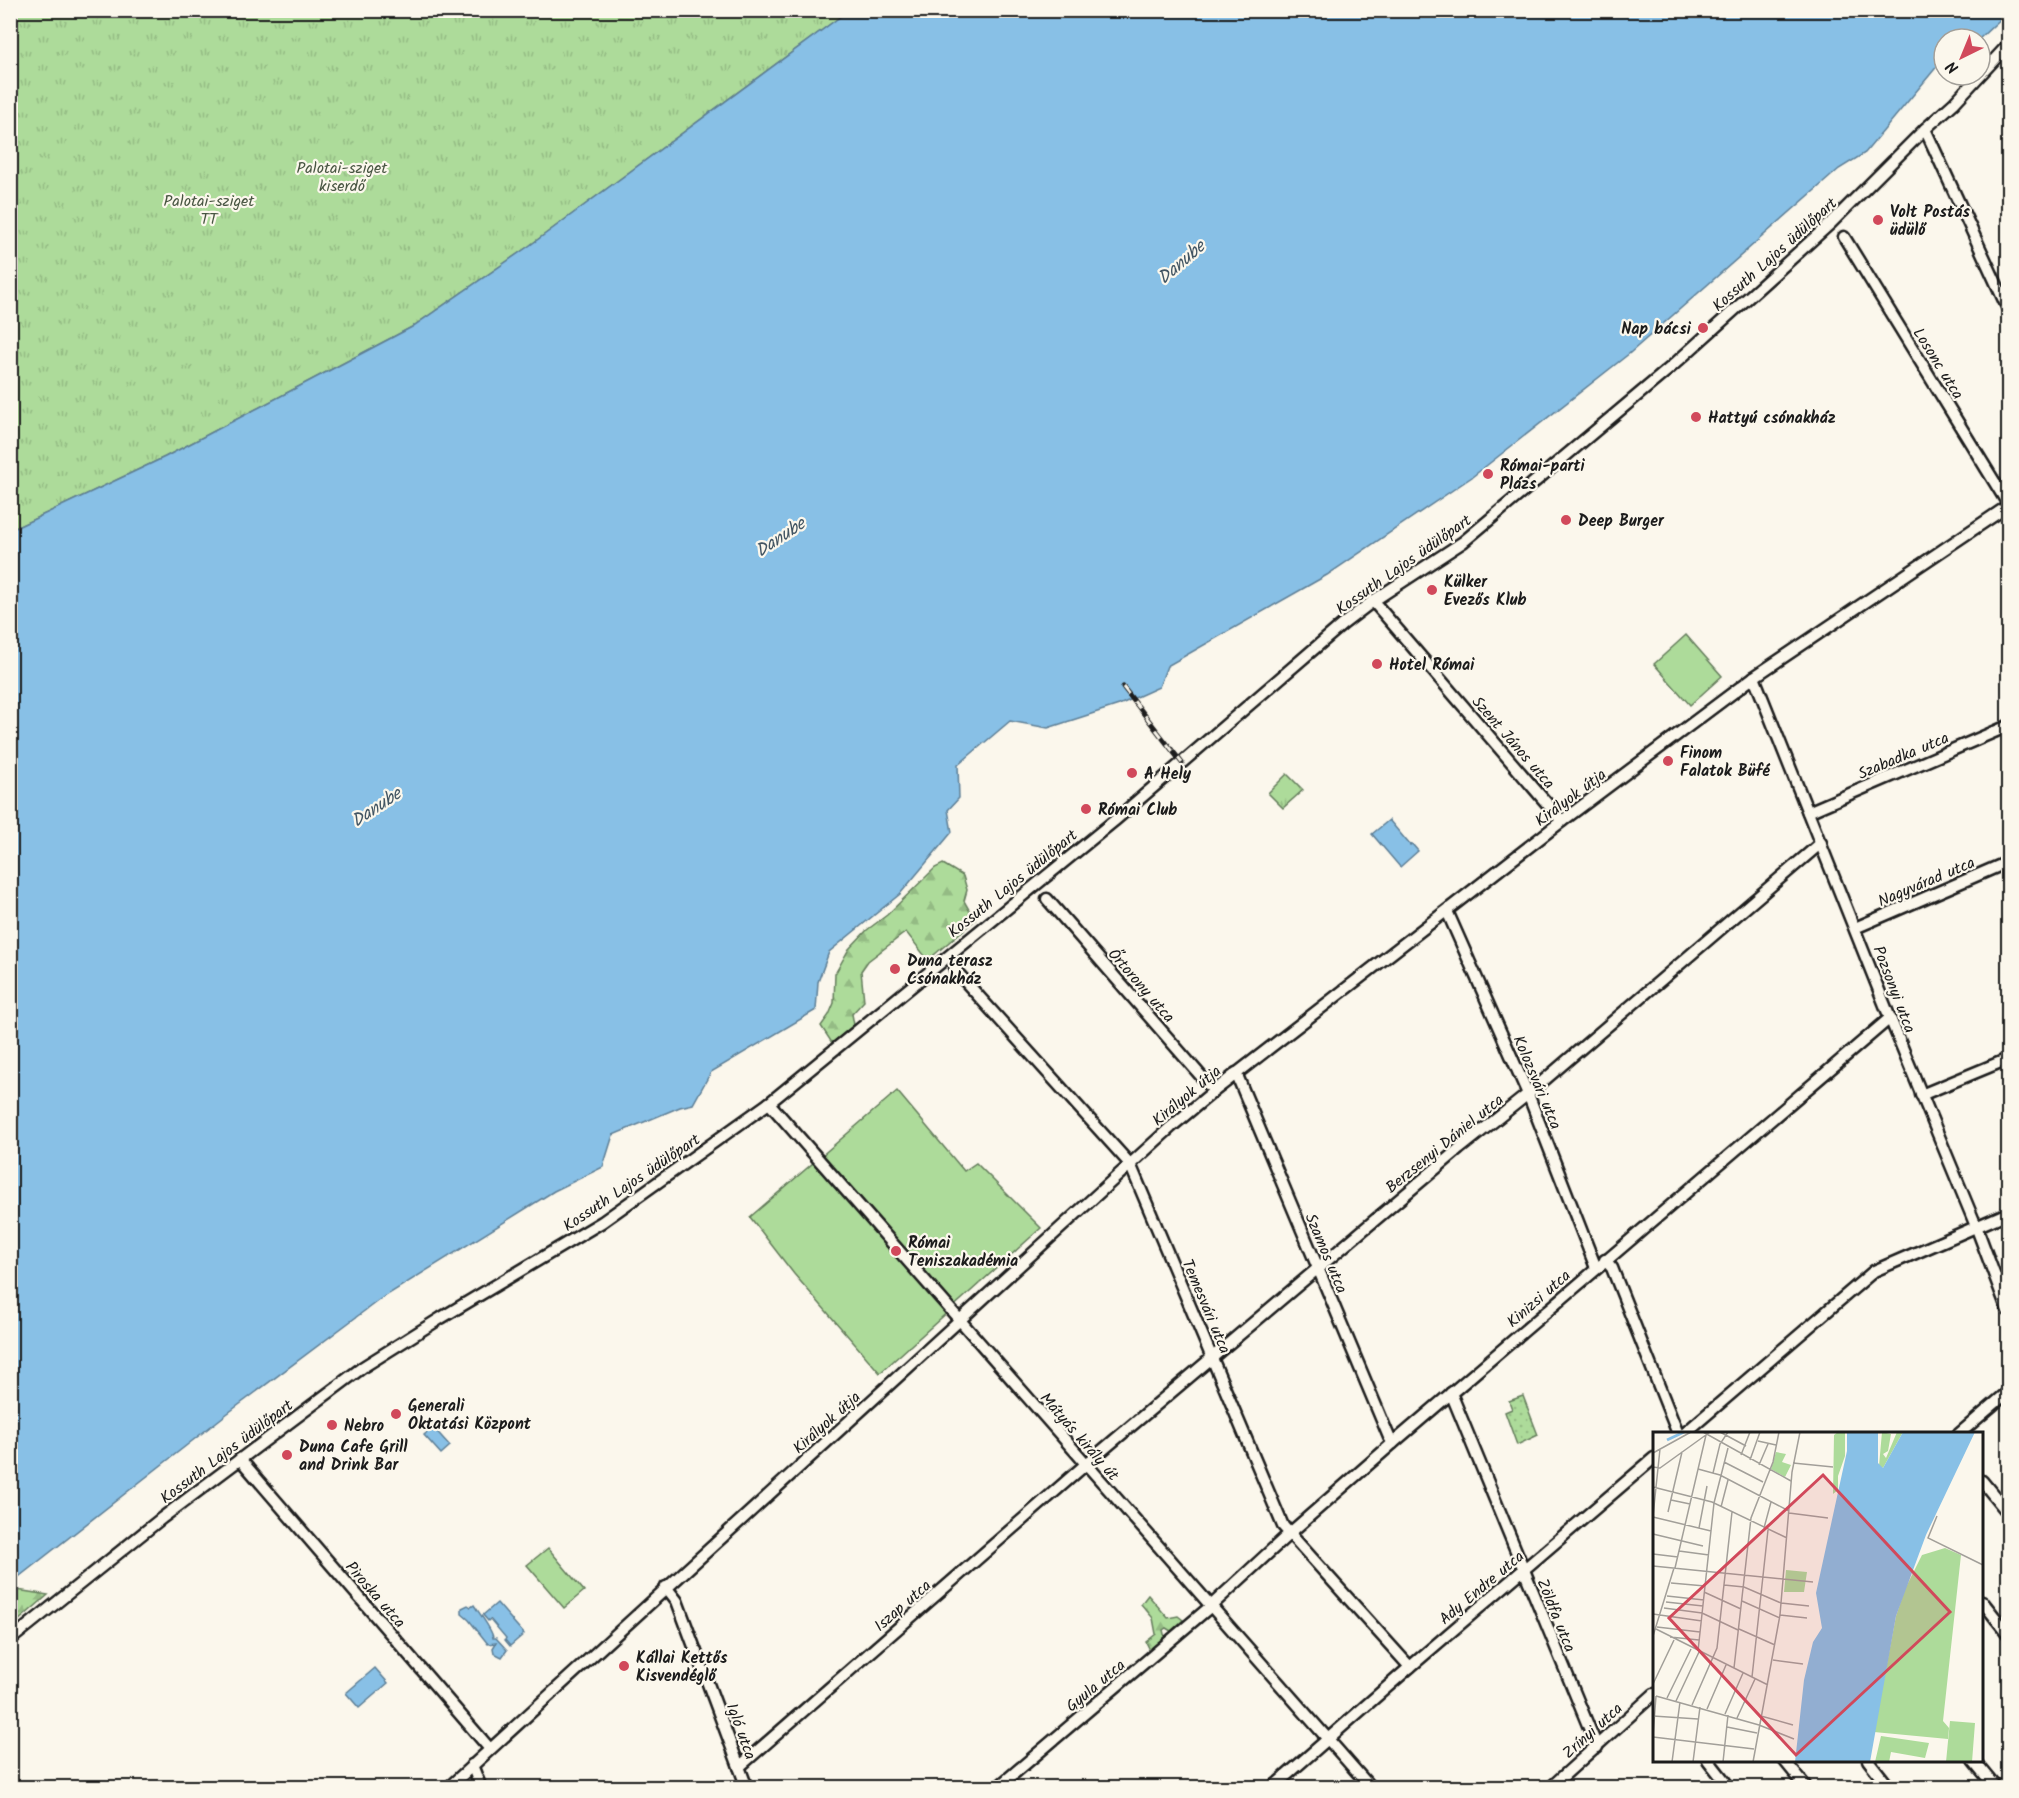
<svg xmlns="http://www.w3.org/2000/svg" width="2019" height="1798" font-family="Kalam,sans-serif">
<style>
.grass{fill:url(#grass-dots);stroke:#647c5b;stroke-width:1.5}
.forest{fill:url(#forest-firs);stroke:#647c5b;stroke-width:1.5}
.park{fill:url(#park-tufts);stroke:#647c5b;stroke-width:1.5}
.pitch{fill:#addb9a;stroke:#647c5b;stroke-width:1.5}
.water{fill:#88c0e6;stroke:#5d7e95;stroke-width:1.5}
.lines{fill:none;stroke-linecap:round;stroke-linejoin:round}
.minor-casing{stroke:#1c1c1c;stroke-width:15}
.minor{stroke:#fbf7ec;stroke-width:10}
.rail-casing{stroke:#1c1c1c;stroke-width:5}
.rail{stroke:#fbf7ec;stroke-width:3;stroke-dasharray:9;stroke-linecap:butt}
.poi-dot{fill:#d1495b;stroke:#fbf7ec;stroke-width:2}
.labels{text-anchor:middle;stroke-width:4.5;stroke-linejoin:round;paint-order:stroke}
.park-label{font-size:16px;fill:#485542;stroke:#fbf7ec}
.poi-label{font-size:16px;font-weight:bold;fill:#1c1c1c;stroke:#fbf7ec;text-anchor:start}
.street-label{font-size:16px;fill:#1c1c1c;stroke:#fbf7ec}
.water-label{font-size:18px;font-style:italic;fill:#425563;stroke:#fbf7ec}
.inset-river{fill:none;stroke:#88c0e6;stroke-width:3}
.inset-road{fill:none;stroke:#a29f99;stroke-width:1.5}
.view{fill:#d1495b;fill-opacity:0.15;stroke:#d1495b;stroke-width:3}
.inset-edge{fill:none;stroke:#1c1c1c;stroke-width:3}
</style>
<defs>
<pattern id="grass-dots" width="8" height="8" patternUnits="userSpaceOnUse" patternTransform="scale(1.5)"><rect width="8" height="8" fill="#addb9a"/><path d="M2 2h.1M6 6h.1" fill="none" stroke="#94bb84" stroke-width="1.8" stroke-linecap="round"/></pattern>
<pattern id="forest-firs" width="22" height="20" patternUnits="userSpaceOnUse" patternTransform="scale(1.5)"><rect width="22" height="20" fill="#addb9a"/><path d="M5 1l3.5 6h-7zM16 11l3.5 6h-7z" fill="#94bb84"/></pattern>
<pattern id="park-tufts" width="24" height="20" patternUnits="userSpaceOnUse" patternTransform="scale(1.5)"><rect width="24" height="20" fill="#addb9a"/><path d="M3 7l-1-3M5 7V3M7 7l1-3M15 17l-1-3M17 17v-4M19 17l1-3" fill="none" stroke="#94bb84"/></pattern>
</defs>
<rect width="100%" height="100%" fill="#fbf7ec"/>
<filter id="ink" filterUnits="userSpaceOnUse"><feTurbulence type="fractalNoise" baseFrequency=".0167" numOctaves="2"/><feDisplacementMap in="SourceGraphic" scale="12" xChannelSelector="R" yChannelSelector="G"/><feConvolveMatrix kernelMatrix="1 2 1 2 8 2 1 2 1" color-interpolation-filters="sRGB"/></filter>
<g filter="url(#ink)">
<polygon class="grass" points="1523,1396 1538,1435 1517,1445 1505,1412 1512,1409 1509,1401"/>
<g class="forest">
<polygon points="943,864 963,876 967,890 964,901 975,920 928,960 906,932 868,961 861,971 864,1001 852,1014 854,1025 832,1043 821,1026 829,1015 834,1003 835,974 849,949 867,930 887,915 935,868"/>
<polygon points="11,1589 48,1595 11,1627"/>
<polygon points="1148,1595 1168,1618 1178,1616 1183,1620 1171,1631 1166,1628 1163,1630 1165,1638 1150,1650 1146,1642 1156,1634 1153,1618 1141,1604"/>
</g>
<g class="park">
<polygon points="10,11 848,11 529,246 412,327 165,457 11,530"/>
<polygon points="1287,774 1303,790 1283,808 1268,793"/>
</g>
<g class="pitch">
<polygon points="1686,635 1722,676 1690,705 1654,664"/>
<polygon points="897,1091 964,1171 976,1163 1041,1228 880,1373 794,1274 750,1217"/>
<polygon points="548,1548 584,1591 564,1608 527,1565"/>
</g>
<g class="water">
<polygon points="848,11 2008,12 1979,39 1944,39 1944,58 1865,153 1839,169 1630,353 1472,477 1327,575 1167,666 1159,687 1119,705 1048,728 1010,721 958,765 959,798 948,810 952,832 900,894 829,952 818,982 816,1010 711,1072 693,1104 680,1107 613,1135 603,1167 554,1191 379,1300 224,1416 11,1583 11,530 165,457 412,327 529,246"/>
<polygon points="1389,820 1410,845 1412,844 1418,851 1400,867 1372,834"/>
<polygon points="433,1427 450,1446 441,1454 424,1435"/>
<polygon points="497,1603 524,1634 510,1646 505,1640 506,1638 490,1619 488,1621 483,1615"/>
<path d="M468,1605L471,1607L474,1605C479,1613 493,1631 493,1638H496L507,1650L502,1657L494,1653L493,1648L496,1643L488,1644L469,1620L462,1614V1608Z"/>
<polygon points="375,1668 388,1683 359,1708 346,1693"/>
</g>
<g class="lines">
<g class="minor-casing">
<g id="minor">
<polyline points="1925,129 2008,309"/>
<polyline points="1844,237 2008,504"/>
<polyline points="1373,601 1562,821"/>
<polyline points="1754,677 1890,1018 1976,1226 2008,1311"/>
<polyline points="1808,812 2008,726"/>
<polyline points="1047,899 1214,1091"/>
<polyline points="1447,911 1528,1094 1596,1268"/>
<polyline points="1855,928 2008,862"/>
<polyline points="955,970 1130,1164 1283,1526 1410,1667"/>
<polyline points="1236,1073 1389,1437 1393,1443"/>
<polyline points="1921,1095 2008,1059"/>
<polyline points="769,1103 1371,1788"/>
<polyline points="1605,1260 1612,1268 1678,1434"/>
<polyline points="1451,1393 1597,1747"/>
<polyline points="1684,1434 1874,1271 2008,1213"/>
<polyline points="1959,1434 2008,1392"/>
<polyline points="240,1459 490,1749"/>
<polyline points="1982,1481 2008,1513"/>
<polyline points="666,1587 677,1601 747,1788"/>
<polyline points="1982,1601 2008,1634"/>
<polyline points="10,1640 162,1518 363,1367 441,1318 602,1222 769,1103 1114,821 1343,624 1373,601 1463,542 1670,368 1831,223 1925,129 1954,103 2008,45"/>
<polyline points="1708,1760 1730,1788"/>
<polyline points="1784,1760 1807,1788"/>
<polyline points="1868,1760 1890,1788"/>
<polyline points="1973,1760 1996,1788"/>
<polyline points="472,1765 481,1788"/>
<polyline points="739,1767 1085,1465 1459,1149 1528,1094 1821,843"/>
<polyline points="448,1788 1171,1127 1214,1091 1562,821 1754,677 2008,506"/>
<polyline points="997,1788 1211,1606 1290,1533 1393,1443 1890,1018"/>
<polyline points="1272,1788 1410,1667 1654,1458"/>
<polyline points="1550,1788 1654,1694"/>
</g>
</g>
<use href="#minor" class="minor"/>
<g class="rail-casing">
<polyline id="rail" points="1123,687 1182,763"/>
</g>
<use href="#rail" class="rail"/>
</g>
</g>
<g class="poi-dot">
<circle cx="1878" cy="220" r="6"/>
<circle cx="1703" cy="328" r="6"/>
<circle cx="1696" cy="417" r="6"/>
<circle cx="1488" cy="474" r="6"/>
<circle cx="1566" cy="520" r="6"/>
<circle cx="1432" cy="590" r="6"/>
<circle cx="1377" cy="664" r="6"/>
<circle cx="1668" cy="761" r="6"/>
<circle cx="1132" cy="773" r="6"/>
<circle cx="1086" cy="809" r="6"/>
<circle cx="895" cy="969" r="6"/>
<circle cx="896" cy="1251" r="6"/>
<circle cx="396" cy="1414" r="6"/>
<circle cx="332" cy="1425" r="6"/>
<circle cx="287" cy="1455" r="6"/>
<circle cx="624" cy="1666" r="6"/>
</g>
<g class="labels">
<g class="park-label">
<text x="342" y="173">Palotai-sziget<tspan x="342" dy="18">kiserdő</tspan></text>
<text x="209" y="206">Palotai-sziget<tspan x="209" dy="18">TT</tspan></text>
</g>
<g class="poi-label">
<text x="1890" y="217">Volt Postás<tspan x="1890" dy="18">üdülő</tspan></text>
<text x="1691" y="334" text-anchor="end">Nap bácsi</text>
<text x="1708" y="423">Hattyú csónakház</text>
<text x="1500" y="471">Római-parti<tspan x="1500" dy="18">Plázs</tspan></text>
<text x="1578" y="526">Deep Burger</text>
<text x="1444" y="587">Külker<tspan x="1444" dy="18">Evezős Klub</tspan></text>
<text x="1389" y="670">Hotel Római</text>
<text x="1680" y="758">Finom<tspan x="1680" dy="18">Falatok Büfé</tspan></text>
<text x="1144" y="779">A Hely</text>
<text x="1098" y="815">Római Club</text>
<text x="907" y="966">Duna terasz<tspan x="907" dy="18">Csónakház</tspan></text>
<text x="908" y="1248">Római<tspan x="908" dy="18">Teniszakadémia</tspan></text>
<text x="408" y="1411">Generali<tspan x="408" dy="18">Oktatási Központ</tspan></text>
<text x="344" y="1431">Nebro</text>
<text x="299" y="1452">Duna Cafe Grill<tspan x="299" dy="18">and Drink Bar</tspan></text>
<text x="636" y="1663">Kállai Kettős<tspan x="636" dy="18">Kisvendéglő</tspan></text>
</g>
<g class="street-label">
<text transform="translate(1774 254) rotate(-42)" y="6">Kossuth Lajos üdülőpart</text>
<text transform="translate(1939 363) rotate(58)" y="6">Losonc utca</text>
<text transform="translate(1403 564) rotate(-35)" y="6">Kossuth Lajos üdülőpart</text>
<text transform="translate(1514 742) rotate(49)" y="6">Szent János utca</text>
<text transform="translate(1903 755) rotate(-23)" y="6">Szabadka utca</text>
<text transform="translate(1570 797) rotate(-37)" y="6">Királyok útja</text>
<text transform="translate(1926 881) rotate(-23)" y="6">Nagyvárad utca</text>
<text transform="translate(1012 883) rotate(-39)" y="6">Kossuth Lajos üdülőpart</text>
<text transform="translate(1142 985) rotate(49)" y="6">Őrtorony utca</text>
<text transform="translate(1895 989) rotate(69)" y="6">Pozsonyi utca</text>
<text transform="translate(1538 1082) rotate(67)" y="6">Kolozsvári utca</text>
<text transform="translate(1186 1095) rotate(-40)" y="6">Királyok útja</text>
<text transform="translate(1444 1143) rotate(-39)" y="6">Berzsenyi Dániel utca</text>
<text transform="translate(631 1182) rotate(-34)" y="6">Kossuth Lajos üdülőpart</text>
<text transform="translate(1327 1253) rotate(67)" y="6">Szamos utca</text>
<text transform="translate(1538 1298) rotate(-41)" y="6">Kinizsi utca</text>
<text transform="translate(1207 1306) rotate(67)" y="6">Temesvári utca</text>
<text transform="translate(826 1422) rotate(-42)" y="6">Királyok útja</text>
<text transform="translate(1080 1436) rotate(49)" y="6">Mátyás király út</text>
<text transform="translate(226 1451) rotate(-37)" y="6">Kossuth Lajos üdülőpart</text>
<text transform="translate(1481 1587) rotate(-40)" y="6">Ady Endre utca</text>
<text transform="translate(376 1594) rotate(49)" y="6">Piroska utca</text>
<text transform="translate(902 1605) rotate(-41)" y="6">Iszap utca</text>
<text transform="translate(1557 1615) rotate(68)" y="6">Zöldfa utca</text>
<text transform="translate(1095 1685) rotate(-40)" y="6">Gyula utca</text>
<text transform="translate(1592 1730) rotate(-42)" y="6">Zrínyi utca</text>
<text transform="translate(742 1731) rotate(70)" y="6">Igló utca</text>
</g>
<g class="water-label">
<text transform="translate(1181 262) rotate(-41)" y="6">Danube</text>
<text transform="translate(780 537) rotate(-34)" y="6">Danube</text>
<text transform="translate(376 807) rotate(-34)" y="6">Danube</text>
</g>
</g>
<g transform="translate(1653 1432)">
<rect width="330" height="330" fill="#fbf7ec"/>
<path d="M228,304L276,311L272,326L238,320L236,330H222Z" fill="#addb9a"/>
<path d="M185,0H192V24L185,44V58L180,62L181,3ZM229,0L238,2L235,19L230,22L233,26L244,0H250L230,36L226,34ZM123,20L133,22L129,30L138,33L132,45L118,37Z" fill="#addb9a"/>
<path d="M292,116L308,123L290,289L296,296L295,307L221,300L243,184L252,157L269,123Z" fill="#addb9a"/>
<path d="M133,138L154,140L151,160H131ZM297,289L322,291L319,330H293Z" fill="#addb9a"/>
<path d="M194,0H225V31L230,36L250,0H322L273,103L243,184L217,330H142L151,248L160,210L169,196L163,161L194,19Z" fill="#88c0e6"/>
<path class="inset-river" d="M14,8L31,0"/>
<path class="inset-road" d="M50,0L138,49M67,0L93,14M105,9L123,13M0,21L38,0M88,23L97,0M97,28L107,0M71,30L110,50M140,31L180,35M106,33L115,12M0,35L7,36L57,0M45,37L67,43L136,79M60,41L67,12L75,0M0,55L59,70L134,106M18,68L37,72M68,75L75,48M15,80L29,20M136,81L175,86M0,84L7,17M284,84L275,106L330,133M0,85L58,99M46,96L54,54M111,96L118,70M0,102L50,114M26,119L56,123M0,122L25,125M0,134L160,150M22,136L53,3M18,151L52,154M71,153L91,155L128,171L156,174M51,160L88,177M14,164L51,168M89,169L127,186M13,170L50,174M11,176L49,181M49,181L85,198M0,182L49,189M127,183L154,186M4,195L47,200M3,197L115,253M86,197L122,213M0,204L21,136M17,205L46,208M45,219L61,71L75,16M120,228L150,232M81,236L98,86L120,30L126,0M99,245L115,98M0,252L21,208M3,264L106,293L141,307M14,266L38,217M23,269L46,220M39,273L64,216L79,80M54,277L73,233M72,282L90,241M0,284L45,287M108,284L140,293M84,286L102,247M74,295L104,301M0,304L3,264M0,305L101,317M19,330L27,270M40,330L47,275M70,330L75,283M100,330L127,183L139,40L147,0"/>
<path class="view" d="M170,43L297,180L143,323L16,186Z"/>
<rect width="330" height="330" class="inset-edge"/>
</g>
<rect width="2019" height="1798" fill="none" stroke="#fbf7ec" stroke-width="36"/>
<rect x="18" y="18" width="1983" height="1762" fill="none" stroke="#1c1c1c" stroke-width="2" filter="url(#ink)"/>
<g transform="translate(1962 57) rotate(223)"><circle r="28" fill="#fbf7ec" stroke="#a29f99" stroke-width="1.5"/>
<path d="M0-4.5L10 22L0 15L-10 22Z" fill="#d1495b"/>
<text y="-9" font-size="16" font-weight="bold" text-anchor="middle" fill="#1c1c1c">N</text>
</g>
</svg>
